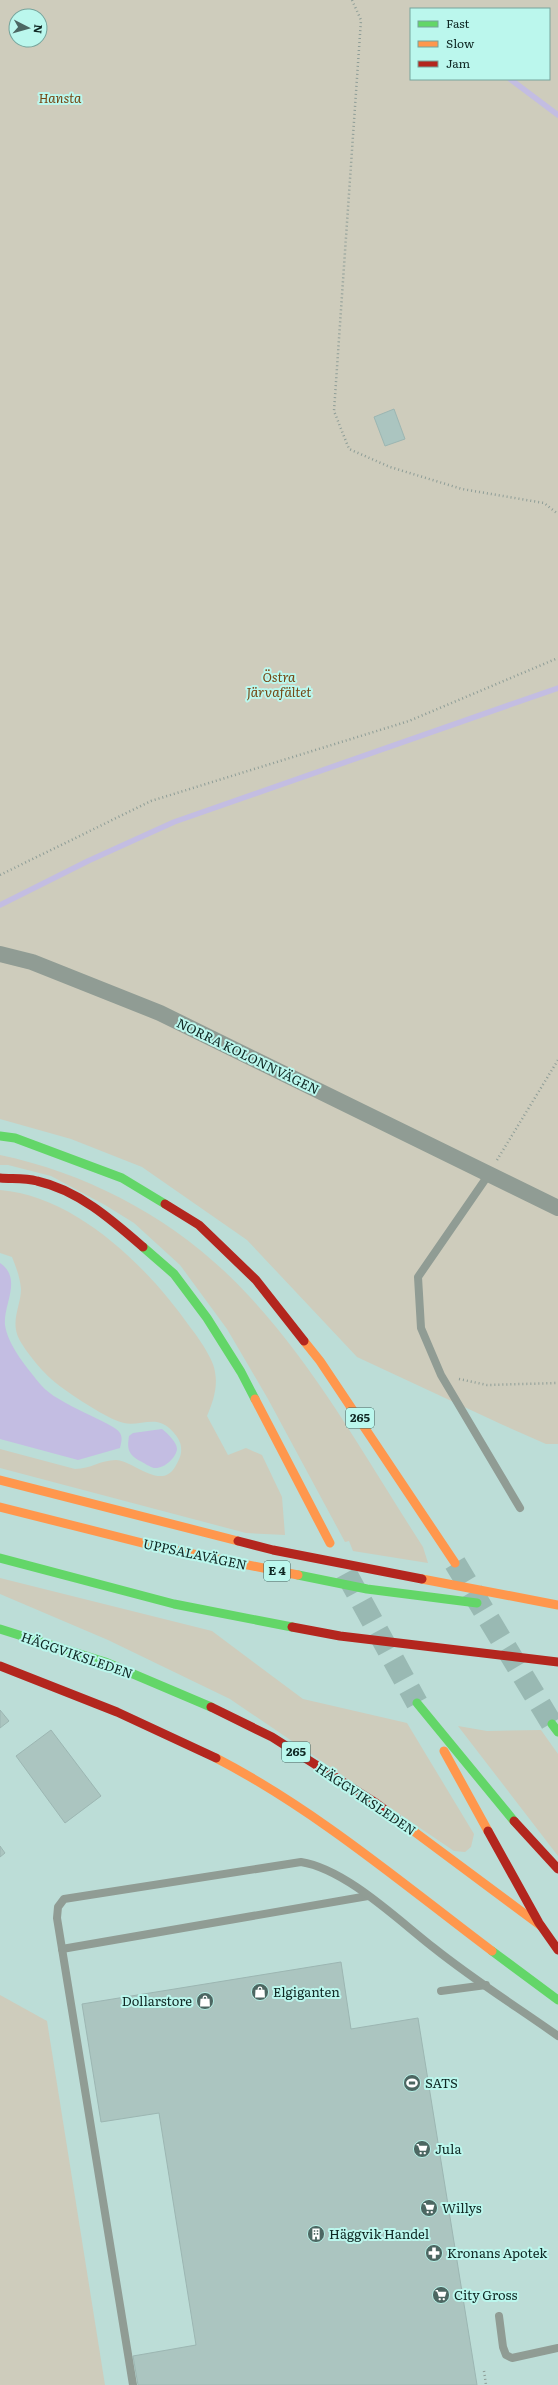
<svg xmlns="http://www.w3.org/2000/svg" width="558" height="2385" font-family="Literata,serif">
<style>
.green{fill:#ceccbc;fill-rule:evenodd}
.water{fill:#c3bde2}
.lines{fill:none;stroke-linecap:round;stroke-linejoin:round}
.stream{stroke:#c3bde2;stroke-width:5.5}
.building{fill:#abc5c0;stroke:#9cb6b2}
.highway-tunnel{stroke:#99b9b3;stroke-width:22;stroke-dasharray:22 11;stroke-linecap:butt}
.path{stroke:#8e9d97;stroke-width:2.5;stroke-dasharray:1 3;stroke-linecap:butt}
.lane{stroke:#909c94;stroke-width:8}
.street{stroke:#909c94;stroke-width:16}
.fast{stroke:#63d668;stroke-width:9}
.slow{stroke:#ff974d;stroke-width:9}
.jam{stroke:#b3261e;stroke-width:9}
.jam-bridge{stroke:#b3261e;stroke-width:9}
.labels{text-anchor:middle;stroke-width:4;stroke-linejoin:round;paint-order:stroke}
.shield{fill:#bbf7ed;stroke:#436560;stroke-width:1}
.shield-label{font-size:12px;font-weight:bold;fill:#0f2723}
.park-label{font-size:13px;font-style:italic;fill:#744613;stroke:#bbf7ed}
.street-label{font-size:13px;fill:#0f2723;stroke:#bbf7ed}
.poi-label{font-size:13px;fill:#0f2723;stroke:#bbf7ed;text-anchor:start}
</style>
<rect width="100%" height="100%" fill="#bcddd7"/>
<g class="green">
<path d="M0,0H558V1444H546L503,1425L357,1357L247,1240L142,1167L71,1139L0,1119ZM411,9H549V79H411ZM16,16H40V40H16Z"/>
<path d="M0,1155C95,1175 183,1224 249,1296C318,1370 368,1462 423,1547L428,1563L353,1551L349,1541L345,1542L268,1399L227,1329L180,1265L134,1223L105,1205L51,1176L8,1165H0Z"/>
<path d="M0,1190C76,1196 148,1267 190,1327C198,1337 214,1360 215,1372C218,1387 213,1402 207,1416L228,1455L246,1448L262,1455L282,1497L285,1535L246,1533L0,1468V1449L75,1469C91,1469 100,1460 116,1460C132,1460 161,1491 175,1467C179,1460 182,1455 181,1447C181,1439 170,1427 163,1424C152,1418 136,1426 124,1423C108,1420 56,1386 45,1373C37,1365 20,1344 17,1334C12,1318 21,1304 21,1289C20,1277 16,1267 12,1257L0,1253Z"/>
<polygon points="0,1578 212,1631 303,1699 407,1723 474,1834 471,1847 465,1852 454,1851 230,1699 108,1640 0,1594"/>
<polygon points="458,1726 487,1731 541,1730 558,1754 558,1856"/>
<polygon points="0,1995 47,2021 105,2385 0,2385"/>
</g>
<g class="water">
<path d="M0,1263C23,1279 3,1304 5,1325C8,1346 28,1369 41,1385C56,1404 115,1423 120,1433C123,1438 121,1443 120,1448L78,1460L0,1439Z"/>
<path d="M162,1429C167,1433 177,1442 177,1449C176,1458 164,1469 154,1468C150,1467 144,1463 140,1461C128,1454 127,1449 129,1436L133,1433Z"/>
</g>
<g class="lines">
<g class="stream">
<polyline points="510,79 558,115"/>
<polyline points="0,905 88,861 174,822 558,688"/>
</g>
</g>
<g class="building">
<polygon points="394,409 405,439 385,446 374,417"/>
<polygon points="0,1710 9,1721 0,1728"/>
<polygon points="51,1730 101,1796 65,1823 16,1756"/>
<polygon points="0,1846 5,1853 0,1857"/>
<polygon points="341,1962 351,2029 418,2018 477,2385 138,2385 133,2356 196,2345 159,2113 101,2122 82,2004"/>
</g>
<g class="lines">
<g class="highway-tunnel">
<polyline points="455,1563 552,1724"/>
<polyline points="346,1573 417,1703"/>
</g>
<g class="path">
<polyline points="352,0 361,20 334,411 349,449 390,467 462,489 544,503 558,514"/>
<polyline points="0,875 151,801 409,721 558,658"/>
<polyline points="497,1160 558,1060"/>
<polyline points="459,1379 487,1385 558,1383"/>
<polyline points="484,2371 486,2385"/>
</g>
<g class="lane">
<polyline points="489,1174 418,1277 421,1328 441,1375 520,1508"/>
<polyline points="62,1949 368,1896"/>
<polyline points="441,1991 486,1985"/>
<polyline points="499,2316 503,2347 506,2355 512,2358 558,2348"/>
<path d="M133,2385L57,1918L58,1907L64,1899L301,1862C346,1869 399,1921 434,1948C474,1980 517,2007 558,2036"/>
</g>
<polyline class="street" points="0,954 32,962 160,1013 558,1208"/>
<g class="fast">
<polyline points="0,1136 15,1138 122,1178 165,1204"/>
<polyline points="143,1247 174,1274 207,1318 241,1372 255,1399"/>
<polyline points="0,1558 174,1604 292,1627"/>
<polyline points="298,1575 367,1589 477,1603"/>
<polyline points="0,1629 105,1662 211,1707"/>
<polyline points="417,1703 514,1821"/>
<polyline points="552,1724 558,1732"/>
<polyline points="492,1951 558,2000"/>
</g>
<g class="slow">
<polyline points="304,1341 320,1361 455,1563"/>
<polyline points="255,1399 330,1543"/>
<polyline points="0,1480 238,1541"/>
<polyline points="0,1507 158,1547 298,1575"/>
<polyline points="422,1579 558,1605"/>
<polyline points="444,1751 488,1831"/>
<path d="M216,1758C316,1810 403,1884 492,1951"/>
<polyline points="404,1824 541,1926"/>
</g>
<g class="jam">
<path d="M0,1178C12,1179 25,1178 37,1181C78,1190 112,1220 143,1247"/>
<polyline points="165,1204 199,1225 256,1280 304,1341"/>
<polyline points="238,1541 273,1550 422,1579"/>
<polyline points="292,1627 340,1636 558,1662"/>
<polyline points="0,1666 117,1712 216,1758"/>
<polyline points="211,1707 272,1737 376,1803 404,1824"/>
<polyline points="514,1821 558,1869"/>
</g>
<polyline class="jam-bridge" points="488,1831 539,1923 558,1950"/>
</g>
<defs>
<g id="shop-disc" transform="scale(0.9)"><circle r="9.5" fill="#4c6762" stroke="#bbf7ed"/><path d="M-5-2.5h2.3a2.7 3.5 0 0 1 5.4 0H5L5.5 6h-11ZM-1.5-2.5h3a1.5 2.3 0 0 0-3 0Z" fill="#fff"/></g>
<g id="stadium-disc" transform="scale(0.9)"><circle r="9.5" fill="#4c6762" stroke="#bbf7ed"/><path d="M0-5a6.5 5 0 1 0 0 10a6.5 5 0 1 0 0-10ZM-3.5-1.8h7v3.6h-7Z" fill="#fff"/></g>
<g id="supermarket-disc" transform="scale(0.9)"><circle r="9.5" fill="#4c6762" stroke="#bbf7ed"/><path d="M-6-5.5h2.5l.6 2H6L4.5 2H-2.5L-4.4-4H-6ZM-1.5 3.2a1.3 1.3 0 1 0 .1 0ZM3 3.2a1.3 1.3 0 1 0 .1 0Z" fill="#fff"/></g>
<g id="building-disc" transform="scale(0.9)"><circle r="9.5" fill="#4c6762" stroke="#bbf7ed"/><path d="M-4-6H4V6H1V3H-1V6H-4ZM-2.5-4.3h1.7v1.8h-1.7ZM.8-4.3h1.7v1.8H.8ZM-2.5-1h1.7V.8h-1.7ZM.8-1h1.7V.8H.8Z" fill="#fff"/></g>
<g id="pharmacy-disc" transform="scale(0.9)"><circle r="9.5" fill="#4c6762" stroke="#bbf7ed"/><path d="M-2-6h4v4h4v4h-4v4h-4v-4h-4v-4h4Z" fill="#fff"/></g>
</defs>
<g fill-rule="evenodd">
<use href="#shop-disc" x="260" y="1992"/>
<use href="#shop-disc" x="205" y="2001"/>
<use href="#stadium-disc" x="412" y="2083"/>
<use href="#supermarket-disc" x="422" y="2149"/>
<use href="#supermarket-disc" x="429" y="2208"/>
<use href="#building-disc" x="316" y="2234"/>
<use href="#pharmacy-disc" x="434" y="2253"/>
<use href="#supermarket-disc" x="441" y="2295"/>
</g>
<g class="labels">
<g class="shield">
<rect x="346" y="1408" width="28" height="20" rx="3"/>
<rect x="264" y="1561" width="26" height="20" rx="3"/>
<rect x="282" y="1742" width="28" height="20" rx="3"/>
</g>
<g class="shield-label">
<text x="360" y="1422">265</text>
<text x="277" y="1575">E 4</text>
<text x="296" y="1756">265</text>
</g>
<g class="park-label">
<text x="60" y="103">Hansta</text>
<text x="279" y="682">Östra<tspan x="279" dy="15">Järvafältet</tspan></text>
</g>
<g class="street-label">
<text transform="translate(248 1056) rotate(26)" y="5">NORRA KOLONNVÄGEN</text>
<text transform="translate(195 1554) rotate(12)" y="5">UPPSALAVÄGEN</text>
<text transform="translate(77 1655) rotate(19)" y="5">HÄGGVIKSLEDEN</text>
<text transform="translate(366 1799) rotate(34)" y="5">HÄGGVIKSLEDEN</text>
</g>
<g class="poi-label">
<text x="273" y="1997">Elgiganten</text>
<text x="192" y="2006" text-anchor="end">Dollarstore</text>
<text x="425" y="2088">SATS</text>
<text x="435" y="2154">Jula</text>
<text x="442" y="2213">Willys</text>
<text x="329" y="2239">Häggvik Handel</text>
<text x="447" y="2258">Kronans Apotek</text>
<text x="454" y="2300">City Gross</text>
</g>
</g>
<rect x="410" y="8" width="140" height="72" fill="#bbf7ed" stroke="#76a49c"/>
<rect x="418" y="21" width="20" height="6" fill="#63d668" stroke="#76a49c"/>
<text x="446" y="28" font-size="12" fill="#0f2723">Fast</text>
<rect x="418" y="41" width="20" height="6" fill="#ff974d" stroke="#76a49c"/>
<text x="446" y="48" font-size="12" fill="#0f2723">Slow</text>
<rect x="418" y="61" width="20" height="6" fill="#b3261e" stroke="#76a49c"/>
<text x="446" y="68" font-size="12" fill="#0f2723">Jam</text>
<g transform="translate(28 28) rotate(96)"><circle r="19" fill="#bbf7ed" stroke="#76a49c"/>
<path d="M0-3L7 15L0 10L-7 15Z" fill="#4c6762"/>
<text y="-6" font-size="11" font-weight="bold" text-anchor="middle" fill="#0f2723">N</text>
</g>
</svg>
